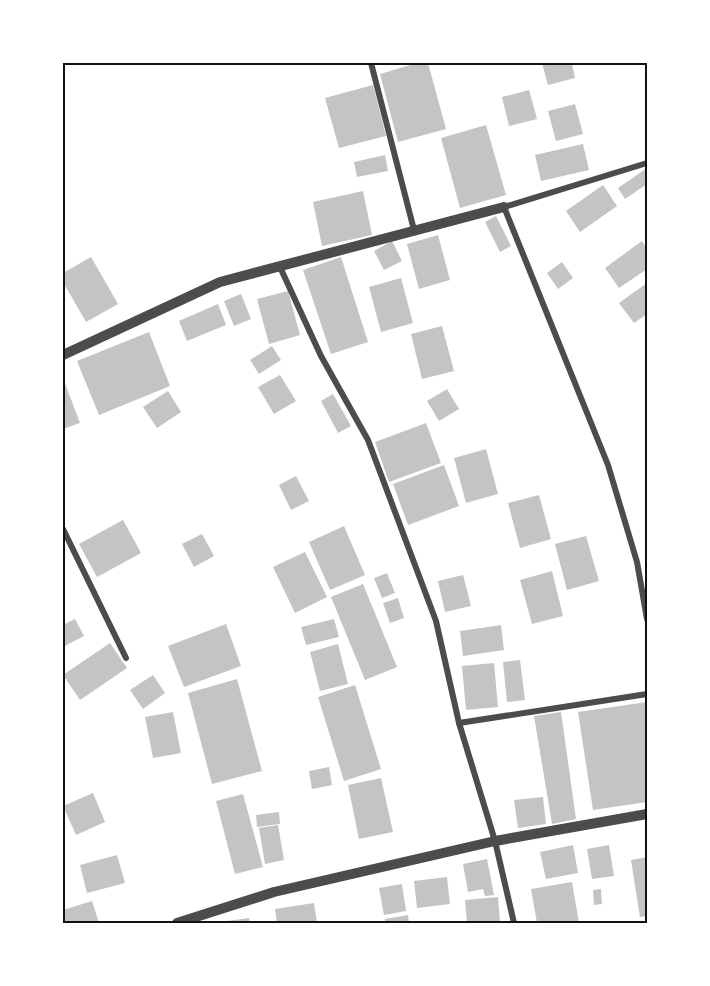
<svg xmlns="http://www.w3.org/2000/svg" width="710" height="986" font-family="'Public Sans',sans-serif">
<style>
.building{fill:#c4c4c4}
.lines{fill:none;stroke-linecap:round;stroke-linejoin:round}
.minor{stroke:#4c4c4c;stroke-width:6}
.tertiary{stroke:#4c4c4c;stroke-width:10}
.neatline{fill:none;stroke:#111;stroke-width:2}
</style>
<rect width="100%" height="100%" fill="#fff"/>
<g class="building">
<polygon points="417,63 428,63 446,129 398,142 380,74"/>
<polygon points="542,63 572,63 575,78 548,85"/>
<polygon points="373,85 386,136 339,148 325,98"/>
<polygon points="529,90 537,119 509,126 502,97"/>
<polygon points="575,104 583,134 556,141 548,111"/>
<polygon points="486,125 506,195 460,208 441,138"/>
<polygon points="583,144 589,170 541,181 535,155"/>
<polygon points="385,155 388,171 357,177 354,162"/>
<polygon points="647,168 647,184 625,199 618,188"/>
<polygon points="603,185 617,206 580,232 566,211"/>
<polygon points="363,191 372,235 322,246 313,202"/>
<polygon points="496,216 511,246 500,252 485,222"/>
<polygon points="438,235 450,280 419,289 407,244"/>
<polygon points="392,241 402,261 384,270 374,251"/>
<polygon points="642,241 647,249 647,269 619,288 605,268"/>
<polygon points="91,257 118,304 86,322 63,282 63,273"/>
<polygon points="341,257 368,342 331,354 303,270"/>
<polygon points="562,262 573,278 558,289 547,273"/>
<polygon points="401,278 413,323 381,332 369,287"/>
<polygon points="647,283 647,314 634,323 619,303"/>
<polygon points="288,291 300,335 269,344 257,299"/>
<polygon points="241,294 251,319 234,326 224,301"/>
<polygon points="218,304 226,325 187,341 179,321"/>
<polygon points="442,326 454,371 422,379 411,334"/>
<polygon points="149,332 170,386 99,415 77,361"/>
<polygon points="272,346 281,360 259,374 250,360"/>
<polygon points="280,375 296,401 274,414 258,387"/>
<polygon points="63,378 80,423 63,429"/>
<polygon points="447,389 459,409 439,421 427,401"/>
<polygon points="168,391 181,412 157,428 143,407"/>
<polygon points="333,394 351,426 338,433 321,401"/>
<polygon points="426,423 441,463 389,482 375,442"/>
<polygon points="486,449 498,494 466,503 454,458"/>
<polygon points="444,465 459,506 408,525 393,484"/>
<polygon points="296,476 309,501 291,510 279,485"/>
<polygon points="539,495 551,539 520,548 508,503"/>
<polygon points="123,520 141,553 97,577 79,544"/>
<polygon points="344,526 365,575 330,590 309,542"/>
<polygon points="202,534 214,556 194,567 182,544"/>
<polygon points="586,536 599,581 567,590 555,544"/>
<polygon points="305,552 327,597 295,613 273,567"/>
<polygon points="552,571 563,616 532,624 520,580"/>
<polygon points="387,573 395,593 382,598 374,578"/>
<polygon points="463,575 471,606 445,612 438,581"/>
<polygon points="363,584 397,667 365,680 331,597"/>
<polygon points="398,598 404,618 390,623 383,603"/>
<polygon points="75,619 84,636 63,647 63,625"/>
<polygon points="334,619 339,637 306,645 301,627"/>
<polygon points="226,624 241,666 184,687 168,646"/>
<polygon points="501,625 504,650 463,656 460,631"/>
<polygon points="110,643 127,668 80,700 63,675"/>
<polygon points="338,644 348,684 320,691 310,652"/>
<polygon points="520,660 525,700 507,702 503,662"/>
<polygon points="494,663 498,707 466,710 462,666"/>
<polygon points="153,675 165,693 143,709 130,690"/>
<polygon points="237,679 262,771 212,784 188,693"/>
<polygon points="355,685 381,769 344,781 318,697"/>
<polygon points="647,702 647,802 593,810 578,712"/>
<polygon points="173,712 181,753 153,758 145,717"/>
<polygon points="561,712 576,819 552,824 534,716"/>
<polygon points="329,767 332,785 312,789 309,771"/>
<polygon points="381,778 393,832 359,839 348,785"/>
<polygon points="93,793 105,822 76,835 63,806"/>
<polygon points="243,794 263,867 235,874 216,801"/>
<polygon points="543,797 546,824 518,828 514,800"/>
<polygon points="279,812 280,824 257,827 256,815"/>
<polygon points="278,825 284,860 265,864 259,828"/>
<polygon points="573,845 578,873 546,879 540,852"/>
<polygon points="609,845 614,876 592,879 587,849"/>
<polygon points="117,855 125,883 87,893 80,865"/>
<polygon points="647,857 647,916 640,917 631,860"/>
<polygon points="487,859 494,895 485,896 483,889 468,892 463,864"/>
<polygon points="447,877 450,904 417,908 414,881"/>
<polygon points="572,882 579,923 537,923 531,889"/>
<polygon points="402,884 406,911 384,915 379,888"/>
<polygon points="601,889 602,904 594,905 593,890"/>
<polygon points="498,897 500,923 467,923 465,900"/>
<polygon points="92,901 99,923 63,923 63,910"/>
<polygon points="314,903 317,923 277,923 275,909"/>
<polygon points="408,915 409,923 385,923 385,919"/>
<polygon points="249,918 250,923 221,923 220,922"/>
</g>
<g class="lines">
<g class="minor">
<polyline points="371,63 414,230"/>
<polyline points="647,163 504,207 608,465 637,562 647,619"/>
<polyline points="280,267 321,356 368,440 436,621 459,723 495,841 514,923"/>
<polyline points="63,529 126,658"/>
<polyline points="459,723 647,694"/>
</g>
<g class="tertiary">
<polyline points="63,355 220,282 504,207"/>
<polyline points="177,923 274,892 495,841 647,814"/>
</g>
</g>
<rect width="710" height="986" fill="none" stroke="#ffffff" stroke-width="129"/>
<rect x="64" y="64" width="582" height="858" class="neatline"/>
</svg>
